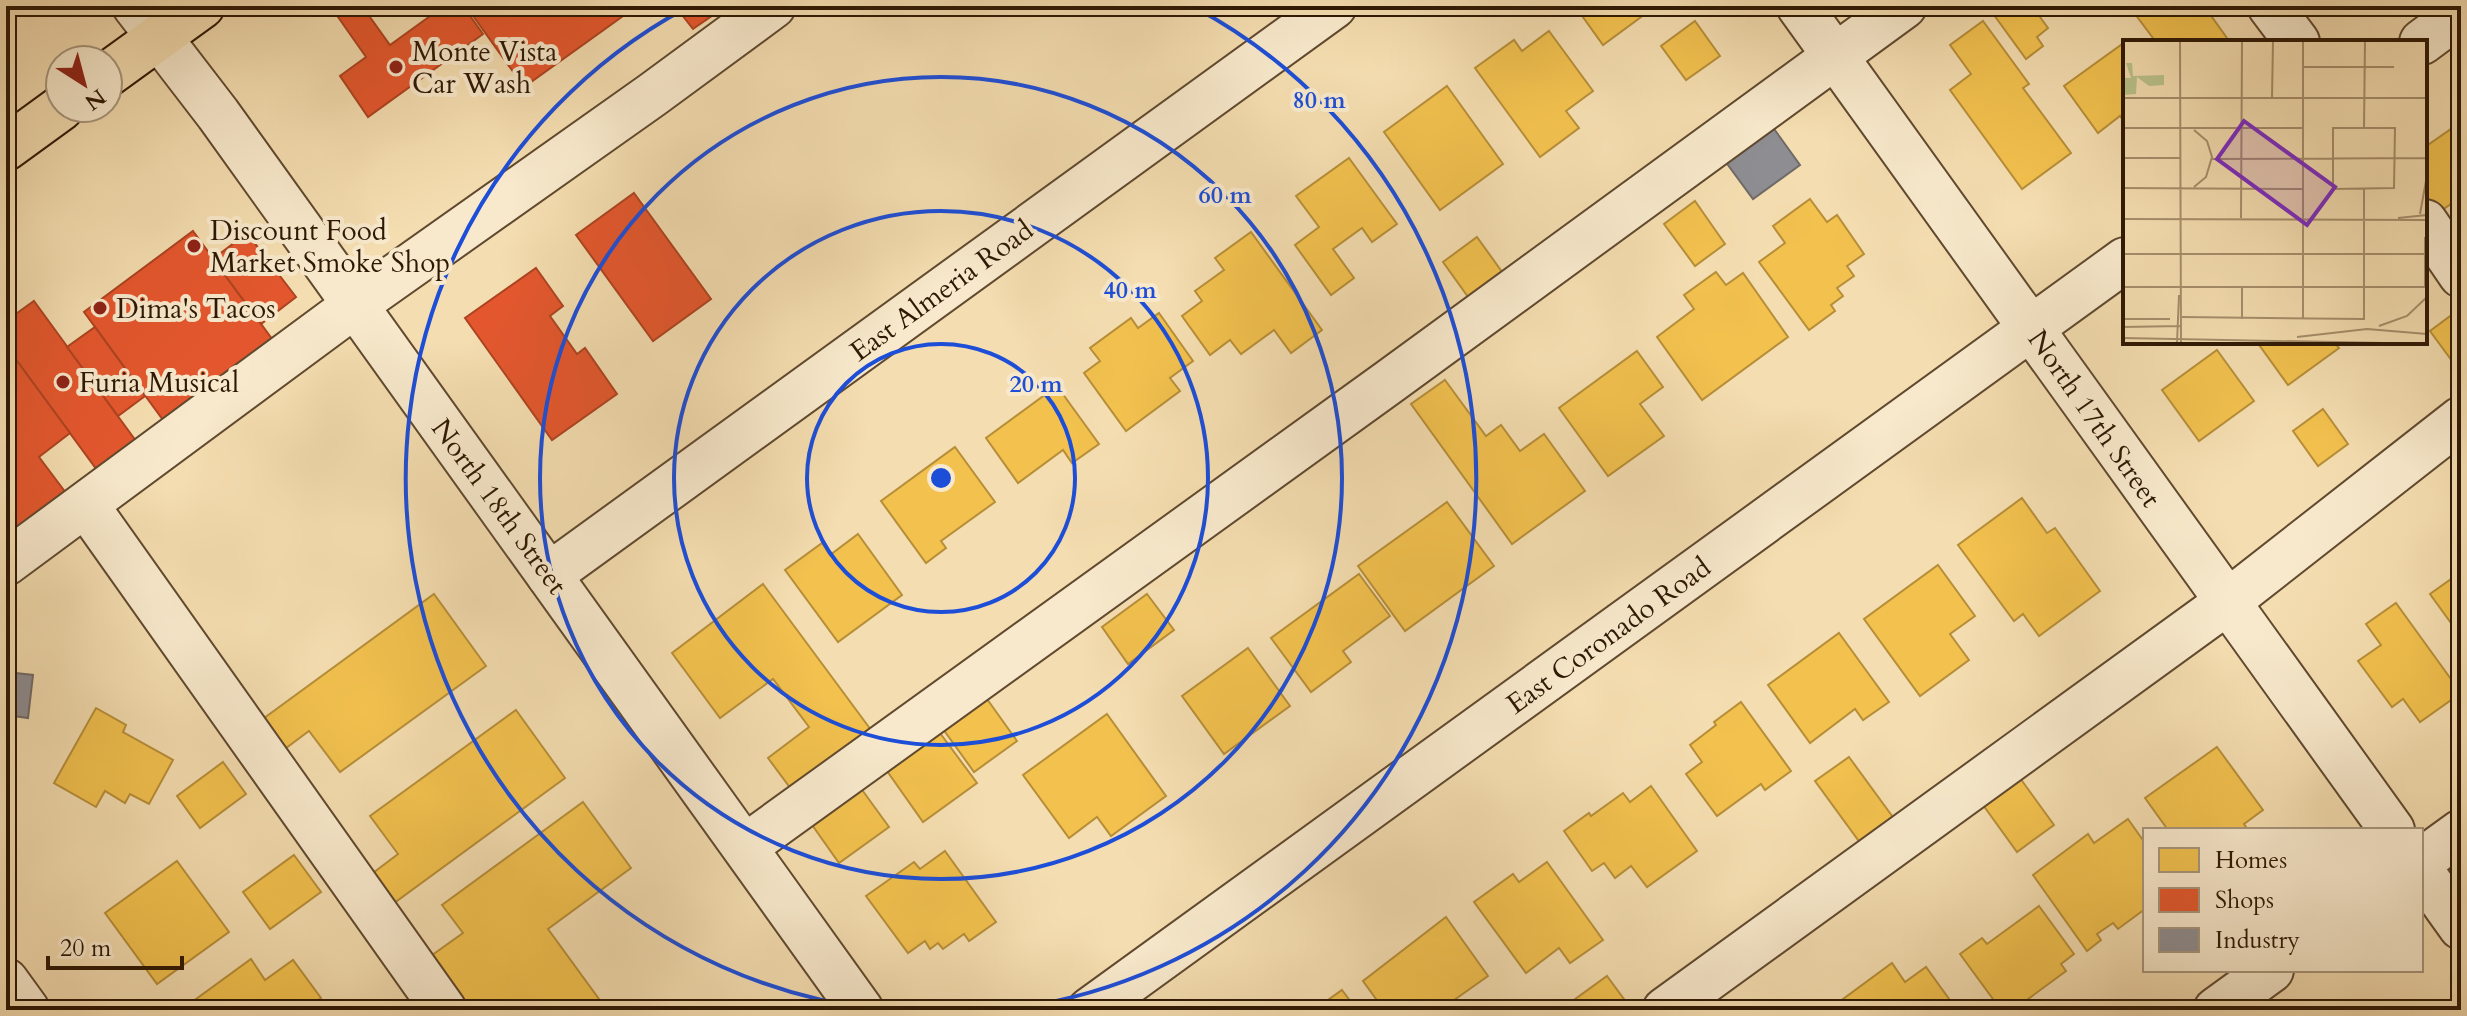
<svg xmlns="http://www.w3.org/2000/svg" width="2467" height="1016" font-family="Cardo,serif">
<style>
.homes{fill:#f2c14e;stroke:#b78e38;stroke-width:2}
.shops{fill:#e4572e;stroke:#ad4421;stroke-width:2}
.industry{fill:#8d8d92;stroke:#706a67;stroke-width:2}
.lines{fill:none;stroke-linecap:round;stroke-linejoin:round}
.minor-casing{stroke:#60492f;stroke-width:48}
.major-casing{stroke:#2e1804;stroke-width:48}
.minor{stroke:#f8e9cc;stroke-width:44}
.major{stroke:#f4ddb0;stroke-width:44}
.ring{fill:none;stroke:#1d4ed8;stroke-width:4}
.poi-dot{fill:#8f2418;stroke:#f8e9cc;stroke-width:3}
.labels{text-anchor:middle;stroke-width:8;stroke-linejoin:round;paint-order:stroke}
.poi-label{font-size:28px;fill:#2e1804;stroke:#f8e9cc;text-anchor:start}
.street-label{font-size:28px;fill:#2e1804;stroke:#f8e9cc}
.inset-road{fill:none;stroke:#a58e6b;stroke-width:2}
.view{fill:#7b2cbf;fill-opacity:0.15;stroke:#7b2cbf;stroke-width:4}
.inset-edge{fill:none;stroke:#2e1804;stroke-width:4}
.centre{fill:#1d4ed8;stroke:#f8e9cc;stroke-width:4}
.ring-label{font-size:24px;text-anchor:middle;font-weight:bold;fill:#1d4ed8;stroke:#f8e9cc;stroke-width:8;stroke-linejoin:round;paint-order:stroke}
</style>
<rect width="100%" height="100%" fill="#f4ddb0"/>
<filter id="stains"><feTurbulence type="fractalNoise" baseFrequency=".0025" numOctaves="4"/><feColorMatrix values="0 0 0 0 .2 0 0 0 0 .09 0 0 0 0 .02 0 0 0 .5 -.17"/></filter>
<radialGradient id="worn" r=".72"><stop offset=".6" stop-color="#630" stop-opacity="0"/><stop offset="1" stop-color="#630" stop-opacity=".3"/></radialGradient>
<g class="homes">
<polygon points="1575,6 1656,6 1603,45"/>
<polygon points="2007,6 2032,6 2048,28 2037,37 2043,46 2026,59 1994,15"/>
<polygon points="2146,6 2204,6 2227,38 2221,42 2156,42 2135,14"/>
<polygon points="1695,21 1720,56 1686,80 1661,46"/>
<polygon points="1983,21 2029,84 2023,88 2071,153 2022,189 1950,90 1971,74 1950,45"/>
<polygon points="1549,31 1593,91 1566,111 1579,128 1540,157 1475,68 1514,40 1522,51"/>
<polygon points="2125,42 2125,123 2120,116 2098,133 2064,86"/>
<polygon points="1447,86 1503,164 1440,210 1384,132"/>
<polygon points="2461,122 2461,197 2432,217 2425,206 2425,147"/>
<polygon points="1349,158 1397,224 1372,242 1362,228 1333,249 1354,278 1331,295 1295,245 1319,227 1296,196"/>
<polygon points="1810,199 1827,222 1837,215 1864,254 1847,266 1854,276 1837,288 1843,296 1831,305 1835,311 1809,330 1759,262 1785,243 1773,226"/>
<polygon points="1695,201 1725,244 1695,266 1664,224"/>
<polygon points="1251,232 1322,330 1291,353 1274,330 1241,354 1230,340 1210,355 1182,316 1202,301 1195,291 1224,270 1215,258"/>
<polygon points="1477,237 1505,276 1471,301 1443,262"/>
<polygon points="1716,272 1726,285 1743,273 1788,337 1702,400 1657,337 1694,309 1684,295"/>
<polygon points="2457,311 2461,316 2461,360 2455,365 2430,331"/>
<polygon points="1159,313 1193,361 1170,378 1180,391 1126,431 1084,373 1100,361 1090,348 1131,318 1138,328"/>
<polygon points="2257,342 2334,342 2339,348 2288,385"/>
<polygon points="2217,350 2254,401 2199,441 2162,390"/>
<polygon points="1637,351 1663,387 1640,404 1664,436 1608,476 1559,408"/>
<polygon points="1445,380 1486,436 1501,425 1520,451 1544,434 1585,491 1512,544 1411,404"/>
<polygon points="1057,386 1099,444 1072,463 1063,450 1018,483 986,438"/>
<polygon points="2323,409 2348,444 2318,466 2293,431"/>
<polygon points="955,447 995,502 941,541 946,548 926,563 881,501"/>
<polygon points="2022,498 2047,533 2055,528 2100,591 2039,636 2023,614 2014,621 1958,545"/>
<polygon points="1447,502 1494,566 1405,631 1358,566"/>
<polygon points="858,534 902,595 838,642 785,570 822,543 830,555"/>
<polygon points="1938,565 1975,616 1950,634 1969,660 1920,696 1864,619"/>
<polygon points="2461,572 2461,637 2430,594"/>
<polygon points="1359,574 1390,616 1343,651 1351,662 1311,692 1271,638"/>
<polygon points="763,584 874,734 794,793 768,758 809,727 773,679 720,718 672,653"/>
<polygon points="434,594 486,666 340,772 309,731 278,754 256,724"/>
<polygon points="1147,594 1174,630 1128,664 1102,627"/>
<polygon points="2396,603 2461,693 2420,722 2403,699 2392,707 2358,661 2381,645 2366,624"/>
<polygon points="1839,633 1889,702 1863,720 1855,709 1810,743 1768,685"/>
<polygon points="1248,648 1290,706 1224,754 1182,696"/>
<polygon points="987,699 1017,741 974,772 943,729"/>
<polygon points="1741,702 1791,771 1765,790 1761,784 1717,816 1686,774 1702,762 1690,745 1716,725 1714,722"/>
<polygon points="96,708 126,725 123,732 173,760 149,804 130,794 125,803 105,791 96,807 54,783"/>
<polygon points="516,710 565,778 390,906 369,876 398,854 370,816"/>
<polygon points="1107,714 1166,796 1111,836 1097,817 1069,838 1023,775"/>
<polygon points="940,733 977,783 923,822 887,771"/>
<polygon points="2217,747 2263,810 2244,824 2248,830 2168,830 2145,798"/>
<polygon points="1849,757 1895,820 1861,844 1815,781"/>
<polygon points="223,762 246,794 200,828 177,796"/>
<polygon points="2020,778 2054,825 2017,852 1983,805"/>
<polygon points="1651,786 1697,851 1647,887 1631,866 1615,878 1604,863 1592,871 1564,831 1589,813 1591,816 1623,793 1630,802"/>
<polygon points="860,787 889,827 839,863 810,822"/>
<polygon points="583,802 631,868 548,929 607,1010 466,1010 428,958 463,933 442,905"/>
<polygon points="2128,819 2145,843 2145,909 2118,929 2113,923 2097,934 2101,940 2087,951 2033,875 2088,834 2094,843"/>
<polygon points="945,851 996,922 969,941 964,934 943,949 938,943 930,949 925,941 908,953 866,896 914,862 920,869"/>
<polygon points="294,855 321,892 270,929 243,892"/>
<polygon points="177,861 229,932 157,984 105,913"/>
<polygon points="1547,862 1603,940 1570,963 1559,948 1526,973 1474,902 1513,874 1519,882"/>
<polygon points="2039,906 2074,954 2061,964 2066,971 2020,1005 2017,1002 2006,1010 2001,1010 1960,954 1982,938 1987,944"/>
<polygon points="1446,917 1488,976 1440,1010 1384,1010 1363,981"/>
<polygon points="251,959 265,980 293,960 321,998 305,1010 181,1010"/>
<polygon points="1892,963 1905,982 1926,967 1957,1010 1845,1010 1839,1002"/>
<polygon points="1607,976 1632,1010 1560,1010"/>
<polygon points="1342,990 1357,1010 1314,1010"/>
</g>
<g class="shops">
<polygon points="333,6 362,6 390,45 444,6 463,6 483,34 368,117 340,76 366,57 331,7"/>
<polygon points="466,6 637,6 524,87"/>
<polygon points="675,6 737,6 725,14 722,9 693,29"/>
<polygon points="634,193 711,299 653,341 576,235"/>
<polygon points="193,231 275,343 166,424 84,312"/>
<polygon points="247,233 296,297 261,324 213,259"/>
<polygon points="536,268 563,306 550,316 577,354 585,348 617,394 552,440 465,318"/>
<polygon points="34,301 136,441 97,470 6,346 6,321"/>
<polygon points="95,327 145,396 118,416 67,347"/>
<polygon points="6,346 70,433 39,457 66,493 6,538"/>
</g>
<g class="industry">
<polygon points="1772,126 1800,165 1753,199 1725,161"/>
<polygon points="6,672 33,675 28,718 6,715"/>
</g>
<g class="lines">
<g class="minor-casing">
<g id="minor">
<polyline points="135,6 218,114 861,1010"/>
<polyline points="1799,6 2392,830"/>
<polyline points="2270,6 2297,42"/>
<polyline points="2422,42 2461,13"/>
<polyline points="2425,222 2461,275"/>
<polyline points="86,505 444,1010"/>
<polyline points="6,563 355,305 652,95 773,6"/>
<polyline points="549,575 1334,6"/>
<polyline points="746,846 1389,382 1904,6"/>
<polyline points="2421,861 2461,832"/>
<polyline points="2421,871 2461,927"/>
<polyline points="6,981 27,1010"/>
<polyline points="1090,1010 2125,260"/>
<polyline points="1665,1010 2226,603 2461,419"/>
<polyline points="2216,1010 2271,970"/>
</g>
</g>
<g class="major-casing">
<g id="major">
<polyline points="108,74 202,6"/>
<polyline points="6,148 61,108"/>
</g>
</g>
<use href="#minor" class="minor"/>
<use href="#major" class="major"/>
</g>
<g class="ring">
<circle cx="941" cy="478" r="134"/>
<circle cx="941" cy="478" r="267"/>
<circle cx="941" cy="478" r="401"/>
<path d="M880 1010A535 535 0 0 1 686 8M1196 8A535 535 0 0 1 1002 1010"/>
</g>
<g class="poi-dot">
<circle cx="396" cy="67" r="8"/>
<circle cx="194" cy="246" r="8"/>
<circle cx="100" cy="308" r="8"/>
<circle cx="63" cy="382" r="8"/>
</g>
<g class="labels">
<g class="poi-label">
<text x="412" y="61">Monte Vista<tspan x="412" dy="32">Car Wash</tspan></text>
<text x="210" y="240">Discount Food<tspan x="210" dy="32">Market Smoke Shop</tspan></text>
<text x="116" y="318">Dima's Tacos</text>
<text x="79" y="392">Furia Musical</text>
</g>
<g class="street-label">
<text transform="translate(941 290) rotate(-36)" y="10">East Almeria Road</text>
<text transform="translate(2095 418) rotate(55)" y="10">North 17th Street</text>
<text transform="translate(500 506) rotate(54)" y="10">North 18th Street</text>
<text transform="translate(1608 635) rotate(-36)" y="10">East Coronado Road</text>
</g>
</g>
<g transform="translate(2123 40)">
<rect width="304" height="304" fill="#f4ddb0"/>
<path d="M3,23H9L10,36L41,35V45L26,46L14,37L13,54L0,55V38H8Z" fill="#bac28c"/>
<path class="inset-road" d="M57,1L58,303M180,27H271M0,58H303M149,58L150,1M0,88H180M210,88H272L271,148L210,149ZM241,88L242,1M0,118H57M89,119L303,118M71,147L83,137L89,117L84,101L71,90M0,148L180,149M297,174L303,141V1M118,178L119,1M275,178L304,175M0,179L304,180M0,214H302M0,247H302V197M59,277L241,279V149M0,279H47M119,279V247M180,279V1M256,286L284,276L304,257M0,287L58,286M174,297L244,289L304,294M0,298L263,303M54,303L56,255"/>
<path class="view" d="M121,81L212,147L184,185L94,119Z"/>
<rect width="304" height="304" class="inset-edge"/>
</g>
<circle cx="941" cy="478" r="12" class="centre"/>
<g class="ring-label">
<text x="1319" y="108">80 m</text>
<text x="1225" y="203">60 m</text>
<text x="1130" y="298">40 m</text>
<text x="1036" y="392">20 m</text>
</g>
<rect width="2467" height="1016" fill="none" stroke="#f4ddb0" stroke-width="32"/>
<rect x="8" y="8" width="2451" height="1000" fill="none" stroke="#2e1804" stroke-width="4"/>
<rect x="16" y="16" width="2435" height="984" fill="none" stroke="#2e1804" stroke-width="2"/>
<rect x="2143" y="828" width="280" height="144" fill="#f8e9cc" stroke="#a7957c" stroke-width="2"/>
<rect x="2159" y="848" width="40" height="24" fill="#f2c14e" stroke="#a7957c" stroke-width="2"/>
<text x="2215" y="868" font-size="24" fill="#2e1804">Homes</text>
<rect x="2159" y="888" width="40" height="24" fill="#e4572e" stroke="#a7957c" stroke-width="2"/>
<text x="2215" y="908" font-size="24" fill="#2e1804">Shops</text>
<rect x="2159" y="928" width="40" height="24" fill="#8d8d92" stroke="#a7957c" stroke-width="2"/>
<text x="2215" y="948" font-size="24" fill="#2e1804">Industry</text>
<g transform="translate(84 84) rotate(144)"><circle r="38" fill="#f8e9cc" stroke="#a7957c" stroke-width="2"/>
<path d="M0-6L14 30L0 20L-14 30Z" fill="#8f2418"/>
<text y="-12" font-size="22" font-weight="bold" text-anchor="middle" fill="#2e1804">N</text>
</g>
<path d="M48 956v12h134v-12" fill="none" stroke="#2e1804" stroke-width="4"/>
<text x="60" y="956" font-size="24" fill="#2e1804" stroke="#f8e9cc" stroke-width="6" paint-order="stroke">20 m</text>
<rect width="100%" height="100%" filter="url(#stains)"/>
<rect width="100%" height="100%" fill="url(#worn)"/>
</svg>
